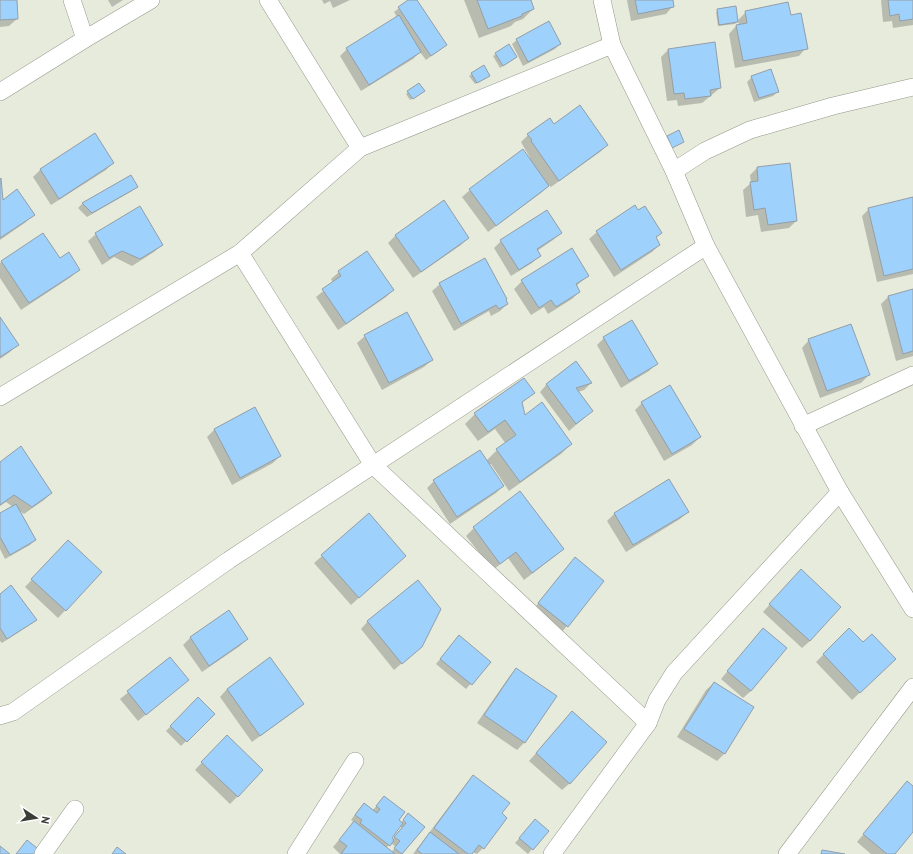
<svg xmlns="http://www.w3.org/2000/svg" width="913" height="854" font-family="'PT Sans',sans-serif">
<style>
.shadow{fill:#0003;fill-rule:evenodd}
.building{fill:#9ed1fb;stroke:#939ea8}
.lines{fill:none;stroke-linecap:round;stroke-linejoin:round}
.minor-casing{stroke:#94978a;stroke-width:18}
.minor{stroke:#fff;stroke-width:17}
</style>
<rect width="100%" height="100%" fill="#e7ebdc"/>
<g class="shadow">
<polygon points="0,0 16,0 17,19 9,26 0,27"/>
<polygon points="108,0 123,0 112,7"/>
<polygon points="322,0 350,0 333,8 330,1 324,4"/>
<polygon points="410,0 416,0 446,45 426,60 420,52 413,59 361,91 340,56 347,49 397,17 394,12"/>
<polygon points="464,0 530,0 533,9 523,19 515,22 511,26 479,38"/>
<polygon points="627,0 672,0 673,6 666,14 631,21"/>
<polygon points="881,0 913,0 913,25 893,28 892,21 883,22"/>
<polygon points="718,10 737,21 746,12 790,16 806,48 799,56 735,68 729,34 736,26 739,26 738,20 735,24 718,26 716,12"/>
<polygon points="517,40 560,44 555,49 523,66 512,44"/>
<polygon points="509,46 516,57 500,68 493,56"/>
<polygon points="668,50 720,88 702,103 678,106 677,100 667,101 661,57"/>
<polygon points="472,74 486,78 475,84 469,76"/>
<polygon points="752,77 778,91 773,96 754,102 747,82"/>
<polygon points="408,92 421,93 410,100 406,94"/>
<polygon points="554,125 607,145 600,152 551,187 549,185 541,193 488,232 462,197 470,190 522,150 528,159 530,158 521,142 528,135"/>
<polygon points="113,163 106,170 51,205 33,177 40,170"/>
<polygon points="757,168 796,221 789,228 761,232 758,215 746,217 743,190 751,183 750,175"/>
<polygon points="0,180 2,201 33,214 26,222 0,240"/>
<polygon points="136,186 132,191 87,217 78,208 83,203"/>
<polygon points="913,198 913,274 877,282 862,216 869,209"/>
<polygon points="638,212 661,233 655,239 659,245 652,252 614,277 589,239 597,232"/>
<polygon points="561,233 553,240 537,251 540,255 532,263 511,276 494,248 501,241"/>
<polygon points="42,234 59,260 79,269 71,277 21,310 0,278 0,263"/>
<polygon points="96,234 162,245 154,252 132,266 114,257 102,265 88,241"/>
<polygon points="396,235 468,238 461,245 413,278 388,243"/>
<polygon points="571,249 588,276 576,286 579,292 572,299 548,314 544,307 531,315 514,289 522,281"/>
<polygon points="339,272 393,290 386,297 338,330 316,297 333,283 331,279"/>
<polygon points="440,284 505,300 507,304 500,311 491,316 489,311 454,331 432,291"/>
<polygon points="913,290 913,356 896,361 881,304 888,297"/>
<polygon points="0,319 17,345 10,352 0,359"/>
<polygon points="365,336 432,360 424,367 382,390 357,343"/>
<polygon points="604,338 656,364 649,371 621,388 597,345"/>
<polygon points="809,340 869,375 861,383 820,398 802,348"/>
<polygon points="591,383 584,390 578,392 592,411 569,431 540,392 547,384"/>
<polygon points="533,392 521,404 524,416 571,444 561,454 509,491 491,464 489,465 503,486 496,493 450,524 427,488 434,481 486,461 497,450 506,444 495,429 478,441 465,424 475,414"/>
<polygon points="642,403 700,437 692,445 664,461 635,410"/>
<polygon points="255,408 280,456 273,463 232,485 207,437 214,430"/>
<polygon points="0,463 51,493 44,500 24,514 18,510 35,540 30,545 5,559 0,549 0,514 13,507 6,502 0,506"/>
<polygon points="520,493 562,549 555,556 524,580 508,558 493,570 466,536 474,528"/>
<polygon points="688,512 680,519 626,552 607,521 615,513"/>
<polygon points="369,515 397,563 351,605 314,563"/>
<polygon points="61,548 101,572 58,618 25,587"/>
<polygon points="575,558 603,581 567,626 560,634 532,611 568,566"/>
<polygon points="793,578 810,641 802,648 763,612"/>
<polygon points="0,595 36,620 31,624 2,643 0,641"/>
<polygon points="229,612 247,639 240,646 202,672 183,645 190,638"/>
<polygon points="368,621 421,647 394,670 361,629"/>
<polygon points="763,629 751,691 743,698 721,679"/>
<polygon points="849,629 863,644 895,659 852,700 816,662"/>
<polygon points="455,641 490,662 466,689 436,664"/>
<polygon points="170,658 187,680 138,721 120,699"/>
<polygon points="270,658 303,704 295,711 252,742 220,697 227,689"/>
<polygon points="516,669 555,696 524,743 517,750 477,723 509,677"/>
<polygon points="714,683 752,707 724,754 717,761 677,737 706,690"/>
<polygon points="198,698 214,714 181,746 166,731"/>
<polygon points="565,720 570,783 562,790 529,761"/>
<polygon points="219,744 238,796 230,804 195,770"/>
<polygon points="473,777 501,814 483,848 477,854 472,852 470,854 413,854 466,784"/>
<polygon points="913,786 913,831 894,854 871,854 857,842 900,790"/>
<path d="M384,797L398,820L401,823L408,815L423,828L402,854H340L333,847L354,822L351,820L359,809L372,811ZM400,826L402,828L392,840L391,838ZM391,843L396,847L391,852L386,848Z"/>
<polygon points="531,825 532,849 528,854 515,843"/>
</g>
<g class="building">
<polygon points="0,0 17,0 18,19 0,20"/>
<polygon points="408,0 417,0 447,45 431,56 398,7"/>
<polygon points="477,0 531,0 534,9 522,14 522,16 488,29"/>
<polygon points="635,0 673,0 674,7 638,14"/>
<polygon points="888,0 913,0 913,19 900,21 899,14 890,16"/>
<polygon points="788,2 791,15 801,13 808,49 743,61 736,25 747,23 745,11"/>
<polygon points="736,6 738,22 719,25 717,9"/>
<polygon points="399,15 421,52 369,85 346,48"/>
<polygon points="549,21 561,44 528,62 516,39"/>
<polygon points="715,42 721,88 710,90 711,96 685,99 684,93 674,94 668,49"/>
<polygon points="509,44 517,57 503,66 495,53"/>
<polygon points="484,65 490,76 477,83 471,73"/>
<polygon points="771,69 779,92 759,98 751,76"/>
<polygon points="419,83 425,91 413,99 407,91"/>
<polygon points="580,105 608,145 559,181 531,141 532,140 527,134 550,118 554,124"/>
<polygon points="679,130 684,142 672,148 667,136"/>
<polygon points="95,133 114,163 59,199 40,169"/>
<polygon points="523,149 549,186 496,226 469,189"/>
<polygon points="790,163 797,221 768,225 765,208 754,210 750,182 758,181 757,167"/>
<polygon points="131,175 138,187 92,213 82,203"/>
<polygon points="1,178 3,200 17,189 35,215 0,238 0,179"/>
<polygon points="913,197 913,269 884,276 868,208"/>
<polygon points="444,200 469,238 421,272 395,235"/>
<polygon points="635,205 638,210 645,206 662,233 656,237 660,245 621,270 596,231"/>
<polygon points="140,206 163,245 140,259 122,251 109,258 95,233"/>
<polygon points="547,210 562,233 537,249 541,256 519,270 500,240"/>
<polygon points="43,233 60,258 69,252 80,270 29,303 1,261"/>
<polygon points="572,248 589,276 576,284 580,292 556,307 551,300 539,308 521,280"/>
<polygon points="367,251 394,290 346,324 322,289 341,276 338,271"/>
<polygon points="485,258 507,299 506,300 508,304 499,309 496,305 461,324 439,283"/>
<polygon points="913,289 913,351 903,354 888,296"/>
<polygon points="407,312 433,360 389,383 364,335"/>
<polygon points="0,317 19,345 0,357"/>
<polygon points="632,320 658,364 629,381 603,337"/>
<polygon points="851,324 870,375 827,391 808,339"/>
<polygon points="576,361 592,383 576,388 593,411 576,424 546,384"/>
<polygon points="524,378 535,393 522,402 525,415 542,402 572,444 520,482 496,449 516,435 505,420 488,432 474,413"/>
<polygon points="670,385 701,437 672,454 641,402"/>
<polygon points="255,407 281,456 240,478 214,429"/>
<polygon points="21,446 52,493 32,507 14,495 0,505 0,462"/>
<polygon points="480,450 504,486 457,517 433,480"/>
<polygon points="669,479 689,512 633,545 614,513"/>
<polygon points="520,491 564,549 532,573 516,552 500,564 473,527"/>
<polygon points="16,504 36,540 10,555 0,537 0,513"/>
<polygon points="369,513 406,556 359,598 321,555"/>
<polygon points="68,540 102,572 66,611 31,579"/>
<polygon points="575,557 604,581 568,627 538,603"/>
<polygon points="801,569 841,607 810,641 769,604"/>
<polygon points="418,580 441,609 422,647 402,664 367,621"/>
<polygon points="11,585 37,620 7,639 0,628 0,594"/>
<polygon points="229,610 248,639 209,666 190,637"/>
<polygon points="763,628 787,648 751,691 727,671"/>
<polygon points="849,628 863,642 872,634 896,659 860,693 823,654"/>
<polygon points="459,635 491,662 472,685 440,659"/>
<polygon points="170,657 189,680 146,715 127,691"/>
<polygon points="270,657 304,704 260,736 227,689"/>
<polygon points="516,668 557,696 525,743 484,715"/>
<polygon points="714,682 754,707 725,754 684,729"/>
<polygon points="198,697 215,714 187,742 170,726"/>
<polygon points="572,711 607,742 570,784 536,753"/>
<polygon points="227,735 263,770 238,797 201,762"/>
<polygon points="473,775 510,803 502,813 507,818 484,849 479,845 472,854 468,854 434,828"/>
<polygon points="907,781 913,786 913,832 895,854 887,854 863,834"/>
<polygon points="384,796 405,812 399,820 403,823 392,838 394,840 390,846 360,823 362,820 355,815 364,803 377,813 380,809 376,806"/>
<polygon points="408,813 425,827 402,854 394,848 400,841 394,837 406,823 403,820"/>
<polygon points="535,819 549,831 533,850 519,838"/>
<polygon points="354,821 395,854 341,854 347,846 339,840"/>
<polygon points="430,832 459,854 422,854 417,850"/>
<polygon points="27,840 42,852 41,854 16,854"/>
<polygon points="0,846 10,854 0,854"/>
<polygon points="117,847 126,854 112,854"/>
<polygon points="822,850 845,854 821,854"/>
</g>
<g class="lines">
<g class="minor-casing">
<g id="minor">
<polyline points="72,0 85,39"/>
<polyline points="268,0 360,148"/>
<polyline points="602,0 612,45 674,171 706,246 840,492 913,609"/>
<polyline points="0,92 85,39 151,0"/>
<polyline points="674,171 705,151 750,130 833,106 913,87"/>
<polyline points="240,253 373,465 648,723"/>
<polyline points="0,397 240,253 360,148 612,45"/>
<polyline points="803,426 913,375"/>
<polyline points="0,716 13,712 229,560 706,246"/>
<polyline points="43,854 75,809"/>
<polyline points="296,854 355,761"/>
<polyline points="552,854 648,723 657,700 674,673 840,492"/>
<polyline points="787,854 913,687"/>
</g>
</g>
<use href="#minor" class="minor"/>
</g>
<g transform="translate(36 818) rotate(102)" stroke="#ffffff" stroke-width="3" paint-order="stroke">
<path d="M0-3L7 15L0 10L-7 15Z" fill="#3b3c37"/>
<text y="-6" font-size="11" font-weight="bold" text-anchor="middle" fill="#3b3c37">N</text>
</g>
</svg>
